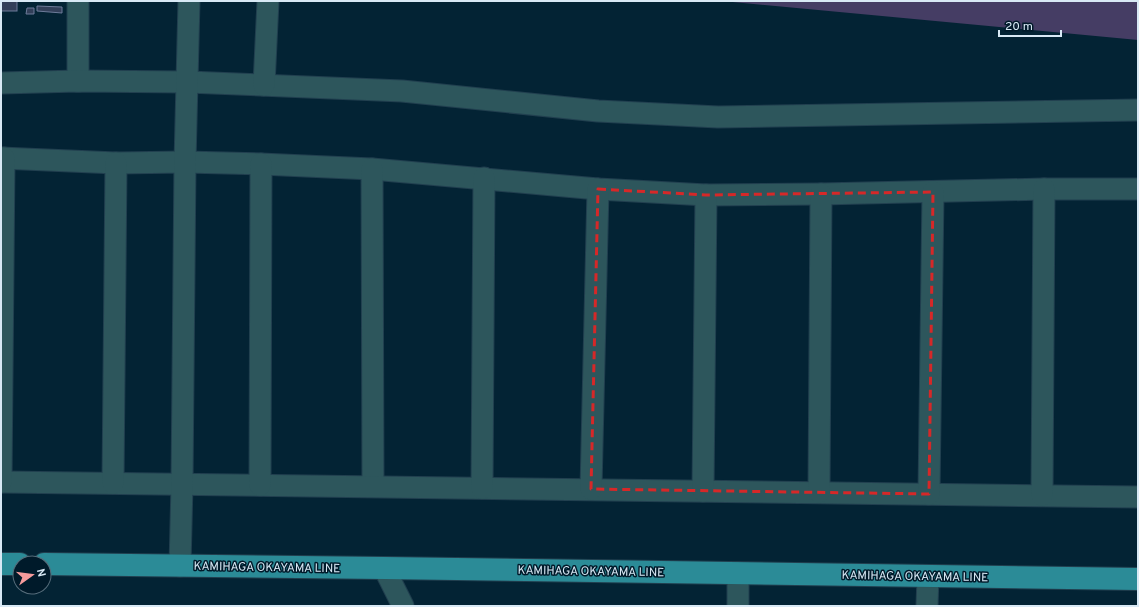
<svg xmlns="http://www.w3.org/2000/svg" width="1139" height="607" font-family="Overpass,sans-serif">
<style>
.green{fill:#453d64}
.building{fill:#323f59;stroke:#6d7b99}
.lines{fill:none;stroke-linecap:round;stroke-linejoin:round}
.minor-casing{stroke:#213f4f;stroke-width:23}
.major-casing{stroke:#213f4f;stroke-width:24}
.minor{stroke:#2d565c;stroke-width:21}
.major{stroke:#2b8b97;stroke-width:22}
.marked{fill:none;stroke:#d62828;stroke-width:3;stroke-dasharray:8 5;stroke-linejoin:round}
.labels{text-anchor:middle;stroke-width:3;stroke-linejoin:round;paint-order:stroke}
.street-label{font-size:12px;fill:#d8e9f5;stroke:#001a2a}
</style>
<rect width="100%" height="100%" fill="#032334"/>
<polygon class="green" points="722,1 1138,1 1138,40"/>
<g class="building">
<rect x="1" y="1" width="16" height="10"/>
<polygon points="37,6 62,7 62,13 37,11"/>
<polygon points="27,8 34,8 34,14 26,14"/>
</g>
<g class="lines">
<g class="minor-casing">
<g id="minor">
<polyline points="78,81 78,1"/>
<polyline points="1,83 78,81 188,82 402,91 598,111 718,117 1138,110"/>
<polyline points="264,85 268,1"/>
<polyline points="1,158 116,163 185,162 261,164 372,169 598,189 706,195 821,194 1044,189 1138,189"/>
<polyline points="372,169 373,486"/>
<polyline points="1,482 1138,497"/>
<polyline points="1,482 4,158"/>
<polyline points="113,483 116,163"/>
<polyline points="260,485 261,164"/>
<polyline points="482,488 484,178"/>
<polyline points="591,489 598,189"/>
<polyline points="703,491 706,195"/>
<polyline points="819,492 821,194"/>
<polyline points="929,494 933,192"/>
<polyline points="1042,495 1044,189"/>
<polyline points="180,566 182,484 185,162 189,1"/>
<polyline points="384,568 403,606"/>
<polyline points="738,606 738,573"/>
<polyline points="927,606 928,576"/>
</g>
</g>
<g class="major-casing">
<g id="major">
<polyline points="1,564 20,564"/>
<polyline points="44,564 384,568 1138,579"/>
</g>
</g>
<use href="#minor" class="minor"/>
<use href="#major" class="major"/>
</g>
<path class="marked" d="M598,189L706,195L933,192L929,494L591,489Z"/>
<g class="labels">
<g class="street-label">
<text transform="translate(267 567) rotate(1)" y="4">KAMIHAGA OKAYAMA LINE</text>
<text transform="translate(591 571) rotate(1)" y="4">KAMIHAGA OKAYAMA LINE</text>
<text transform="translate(915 576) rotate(1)" y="4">KAMIHAGA OKAYAMA LINE</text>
</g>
</g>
<rect width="1139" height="607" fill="none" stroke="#d8e9f5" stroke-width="4"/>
<g transform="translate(32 575) rotate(76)"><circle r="19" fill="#001a2a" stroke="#566d7b"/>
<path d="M0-3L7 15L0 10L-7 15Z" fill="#f59b9c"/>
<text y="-6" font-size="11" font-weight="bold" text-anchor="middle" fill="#d8e9f5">N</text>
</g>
<path d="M999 30v6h62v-6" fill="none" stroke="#d8e9f5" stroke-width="2"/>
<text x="1005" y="30" font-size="12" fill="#d8e9f5" stroke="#001a2a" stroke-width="3" paint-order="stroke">20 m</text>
</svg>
